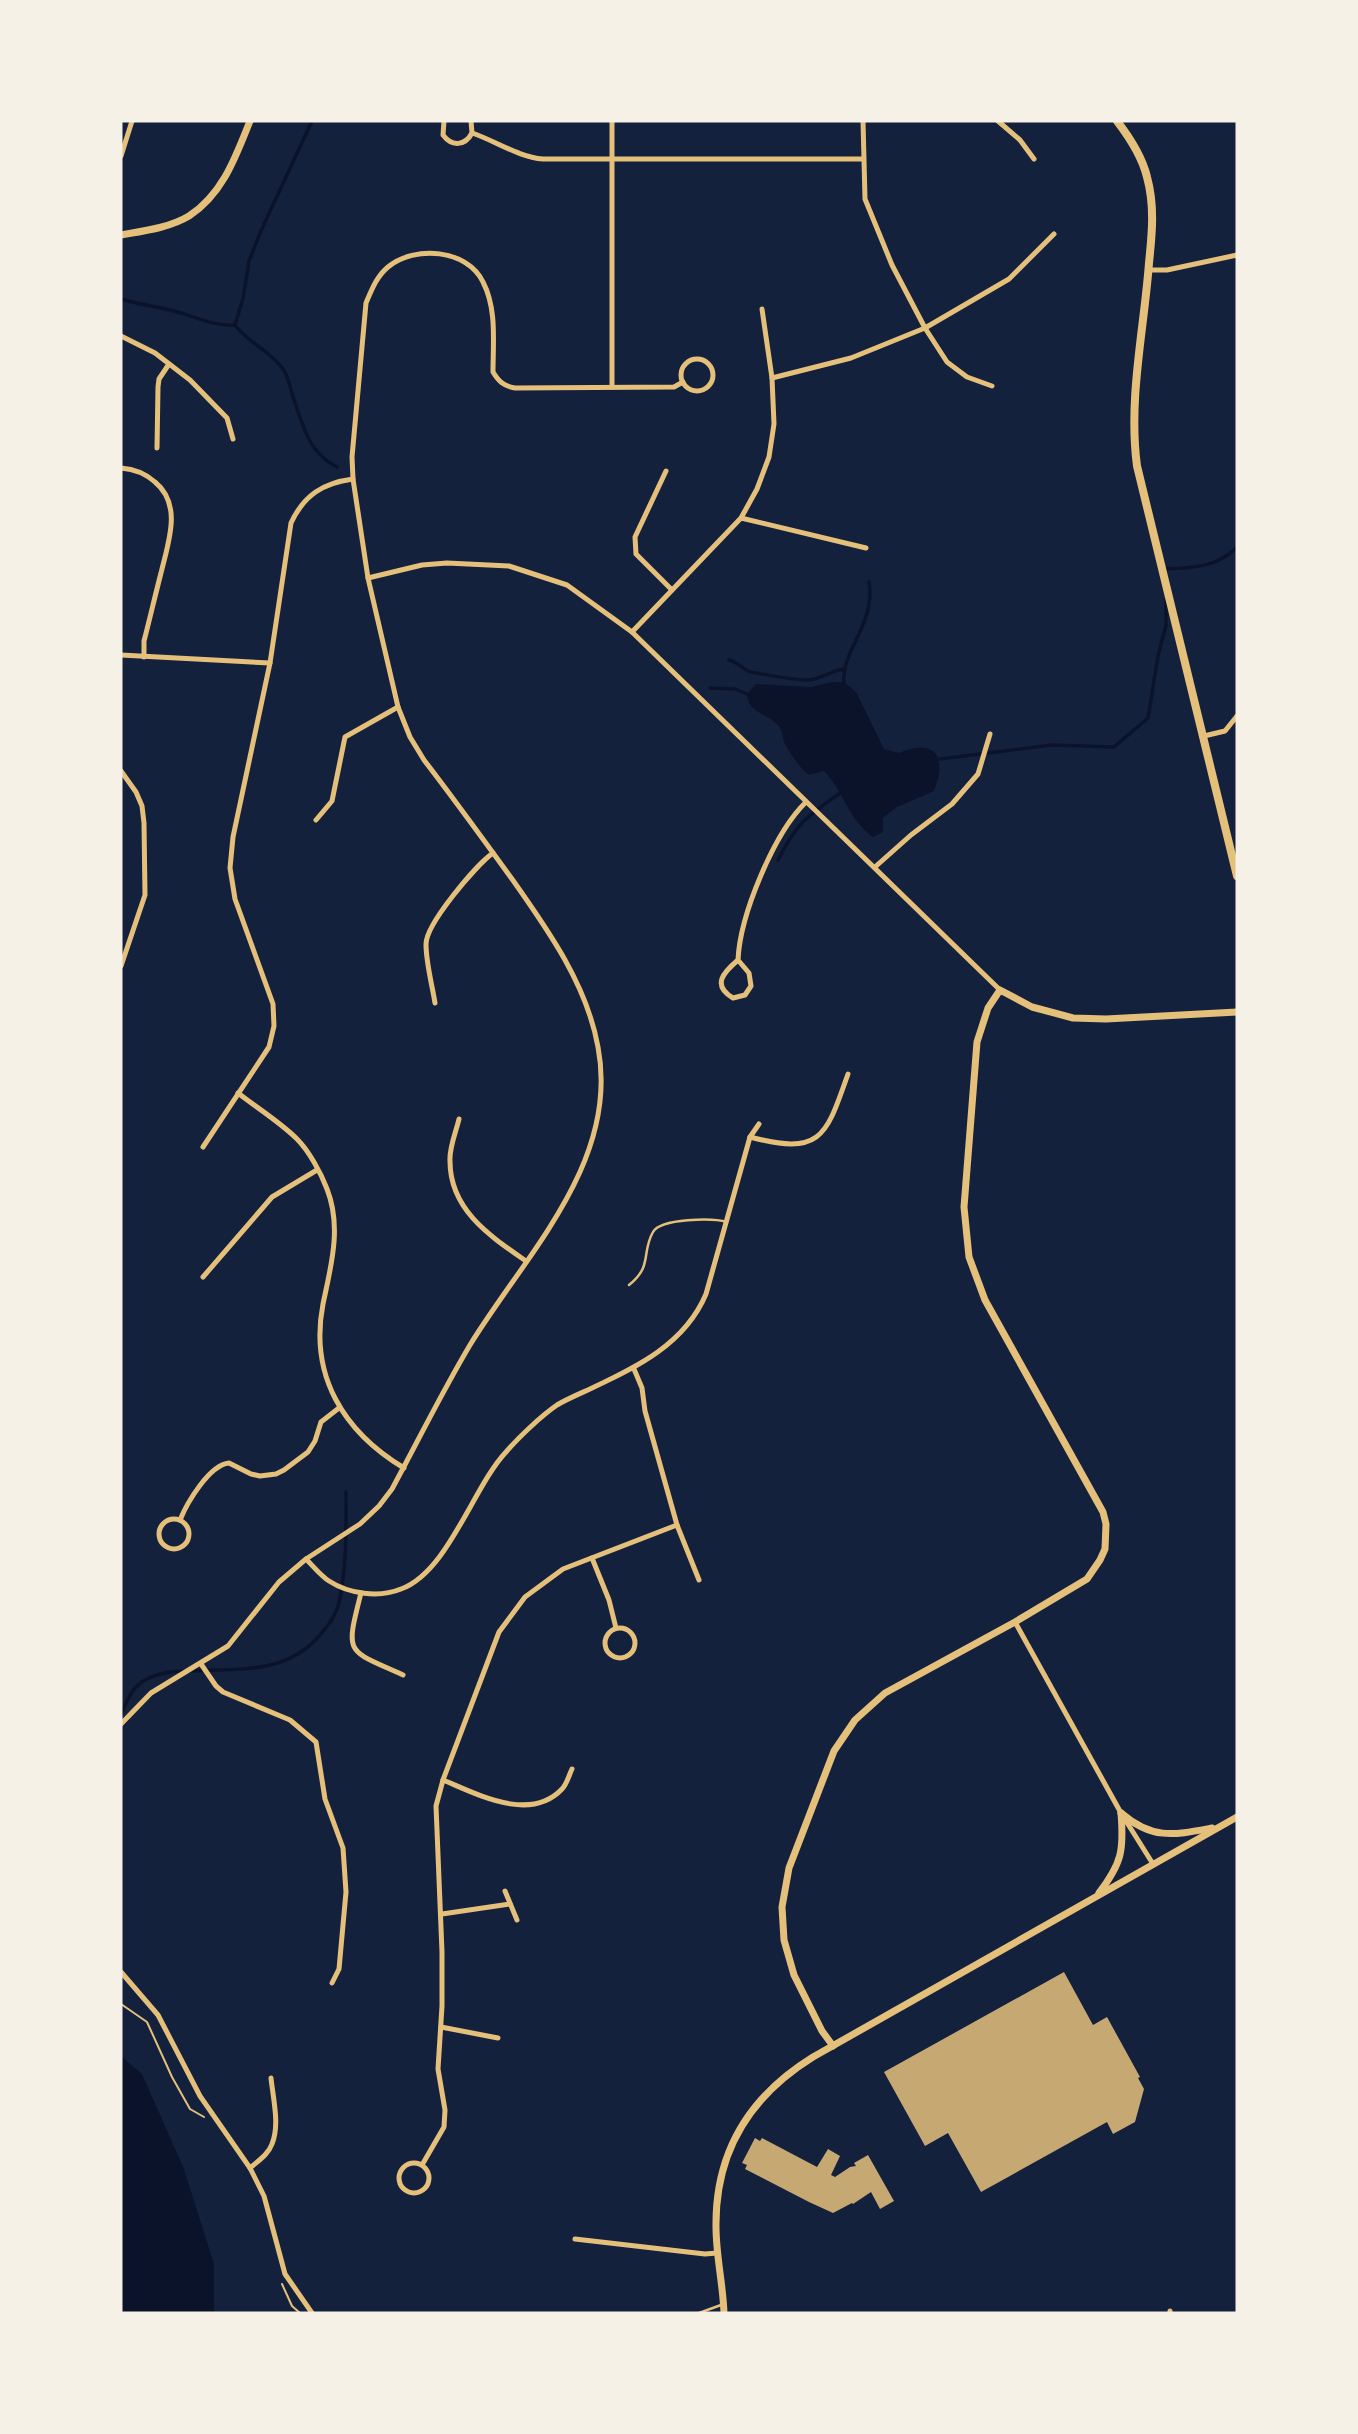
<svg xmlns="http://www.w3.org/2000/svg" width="1358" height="2434" font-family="'PT Sans',sans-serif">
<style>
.water{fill:#0b132b}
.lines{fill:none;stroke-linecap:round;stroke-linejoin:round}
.stream{stroke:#0b132b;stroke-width:3.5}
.building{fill:#c6a872}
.path{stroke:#e5c07b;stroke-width:2}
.service{stroke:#e5c07b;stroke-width:2.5}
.minor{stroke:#e5c07b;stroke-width:5}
.tertiary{stroke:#e5c07b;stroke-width:7}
.secondary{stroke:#e5c07b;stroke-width:8}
</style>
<rect width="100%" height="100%" fill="#14213d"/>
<g class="water">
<path d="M832,682H844L856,692L884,749L899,753C935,737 948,757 934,791L897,807L883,818V832L873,837C849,821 843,790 824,771L809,775C801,770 790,753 785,744C782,737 783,730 777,724C766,713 748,713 747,694L756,684L811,687Z"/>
<polygon points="121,2056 142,2074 184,2169 214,2264 214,2313 121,2313"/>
</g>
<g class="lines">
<g class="stream">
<path d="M121,299C137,304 153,306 170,310C192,315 213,327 235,325C248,343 271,351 283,369C290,379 290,389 294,400C304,428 309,453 337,467"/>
<polyline points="243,299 249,261 260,233 312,121"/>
<polyline points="235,325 242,302"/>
<path d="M1163,569C1190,568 1217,568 1237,547"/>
<path d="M729,660C737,662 741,667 748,671C753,673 801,681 808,680C822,679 832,670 845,669"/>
<path d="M844,682C841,651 876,624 869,582"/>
<polyline points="710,688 735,689 747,694"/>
<polyline points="940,759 1051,745 1114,747 1148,718 1158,656 1166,625 1166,599"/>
<path d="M778,860C796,824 807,816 839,794"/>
<path d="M121,1714C127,1701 132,1687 145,1680C160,1672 175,1671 192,1671C239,1668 286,1675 320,1635C329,1625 338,1612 340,1598C347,1563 346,1527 346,1492"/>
</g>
</g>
<g class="building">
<polygon points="1064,1972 1093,2025 1107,2017 1140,2077 1138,2078 1144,2089 1135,2122 1113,2134 1107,2122 981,2192 948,2133 925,2146 884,2072"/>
<polygon points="755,2138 760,2141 762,2138 817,2167 828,2149 840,2156 831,2175 835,2177 850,2167 856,2166 854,2163 868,2155 894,2201 880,2209 871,2192 853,2204 852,2203 833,2213 809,2202 745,2169 747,2165 742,2163"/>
</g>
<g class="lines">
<g class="path">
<polyline points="121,2004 147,2022 172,2077 190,2109 204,2117"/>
<polyline points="282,2284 292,2306 300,2313"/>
</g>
<g class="service">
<path d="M629,1285C653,1266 641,1253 653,1232C661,1218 713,1218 727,1222"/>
<polyline points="699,2313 721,2305"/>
</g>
<g class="minor">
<path d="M444,121L443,135C452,147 465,146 472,133L471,121"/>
<polyline points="612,121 612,387"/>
<polyline points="863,121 865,199 892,265 925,328 947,362 967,377 992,386"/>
<polyline points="998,121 1020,140 1034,159"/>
<path d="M472,133C496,141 518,157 543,159H863"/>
<polyline points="121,156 132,121"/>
<polyline points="1149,270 1167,270 1237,255"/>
<polyline points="121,336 155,353 190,380 227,418 233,439"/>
<circle cx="697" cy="375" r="16"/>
<polyline points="772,378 851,358 925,328 1009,279 1054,234"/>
<polyline points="157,448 158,387 159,379 169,364"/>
<path d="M121,468C134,469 145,473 155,482C183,505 168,543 161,573C155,596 150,618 144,641V657"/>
<polyline points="666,471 635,537 636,554 672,590"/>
<polyline points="741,518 866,548"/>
<polyline points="368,578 422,565 447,563 509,566 567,585 632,632 1000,990"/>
<polyline points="632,632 741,518 757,489 769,457 774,424 772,378 762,309"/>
<polyline points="121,655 270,663"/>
<polyline points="1204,736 1225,731 1237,716"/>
<polyline points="121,771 136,792 142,806 144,823 145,895 121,966"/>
<polyline points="316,820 332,801 345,737 398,707"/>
<polyline points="875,867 911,835 952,804 978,774 990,734"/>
<path d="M738,960C724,972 711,985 733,998L745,995L751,986L749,973L738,960C740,915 774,833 806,802"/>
<path d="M435,1003C432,984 426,963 426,944C426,924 476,865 493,853"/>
<path d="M238,1093C257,1108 280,1122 297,1139C309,1151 321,1173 327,1189C342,1227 331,1266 323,1304C309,1376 344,1432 404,1468"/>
<path d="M459,1119C456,1132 449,1148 450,1161C450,1210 490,1236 526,1261"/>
<path d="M750,1137C822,1156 826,1136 848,1074"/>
<path d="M203,1147L269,1047L274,1026L273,1004L235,899L230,868L233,837L270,663L291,523C304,495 323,483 353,479"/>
<polyline points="203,1277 272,1197 317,1170"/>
<polyline points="634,1369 642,1388 645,1411 677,1525 699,1580"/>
<circle cx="174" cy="1534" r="15"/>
<path d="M180,1520C187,1503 209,1465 229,1463L251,1474L260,1476L276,1474L284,1470L308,1452L315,1441L321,1422L339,1408"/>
<polyline points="592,1558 609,1600 616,1628"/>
<path d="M306,1559C313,1566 321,1576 329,1581C349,1594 379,1598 401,1589C448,1572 473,1487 506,1452C519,1437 541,1416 557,1405C567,1399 579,1394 590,1389C637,1367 685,1344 706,1294L750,1137L759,1124"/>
<path d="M361,1593C345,1656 346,1649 403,1675"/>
<polyline points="1015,1622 1121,1813 1153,1864"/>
<circle cx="620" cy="1643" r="15"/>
<polyline points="201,1664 216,1686 223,1692 290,1720 316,1742 325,1799 343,1848 346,1892 339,1969 332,1983"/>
<path d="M121,1724L151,1693L228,1646L279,1582L306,1559L360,1524L379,1506L392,1489C418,1441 442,1392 470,1345C525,1255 620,1162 598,1047C587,985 548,930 512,879C483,839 454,799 424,760L410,737L398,707L368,578L353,479L352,457L366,303C372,289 377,276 388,267C415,245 467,249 483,282C497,309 493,342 493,372C499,382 504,386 515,388L674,387L683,382"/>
<path d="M443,1780C477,1794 530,1823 562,1789C567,1784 569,1775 572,1769"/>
<polyline points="505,1891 517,1920"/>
<polyline points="442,1914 510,1904"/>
<polyline points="121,1972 158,2015 200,2096 250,2168 264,2196 285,2274 312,2313"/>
<polyline points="441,2027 498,2038"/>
<circle cx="414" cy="2178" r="15"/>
<polyline points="422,2165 444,2127 445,2110 438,2069 442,2006 442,1952 436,1806 443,1780 499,1632 525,1597 563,1569 677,1525"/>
<path d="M250,2168C258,2161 268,2155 272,2144C280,2125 273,2098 271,2078"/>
<polyline points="575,2239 705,2254 717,2253"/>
<polyline points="1170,2313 1170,2311"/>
</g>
<g class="tertiary">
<path d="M121,235C143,231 169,228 189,216C223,194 236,156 250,121"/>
<path d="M1121,1813C1152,1840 1174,1835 1212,1828"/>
<path d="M1099,1893C1122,1863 1124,1850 1121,1813"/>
<polyline points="833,2046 822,2031 794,1975 784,1940 782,1907 789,1868 834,1751 855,1720 885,1693 1015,1622 1087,1579 1100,1560 1105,1549 1106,1524 1103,1512 985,1300 969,1257 964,1207 977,1042 988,1008 1000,990 1032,1007 1073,1018 1106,1019 1237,1012"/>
<path d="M724,2313C723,2284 716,2256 716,2227C715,2151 750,2096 813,2057L1237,1817"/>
</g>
<path class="secondary" d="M1117,121C1130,138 1142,156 1147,177C1155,206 1152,234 1149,263C1144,330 1128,399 1137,466L1237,876"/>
</g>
<rect width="1358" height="2434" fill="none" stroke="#f6f1e7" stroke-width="245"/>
</svg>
